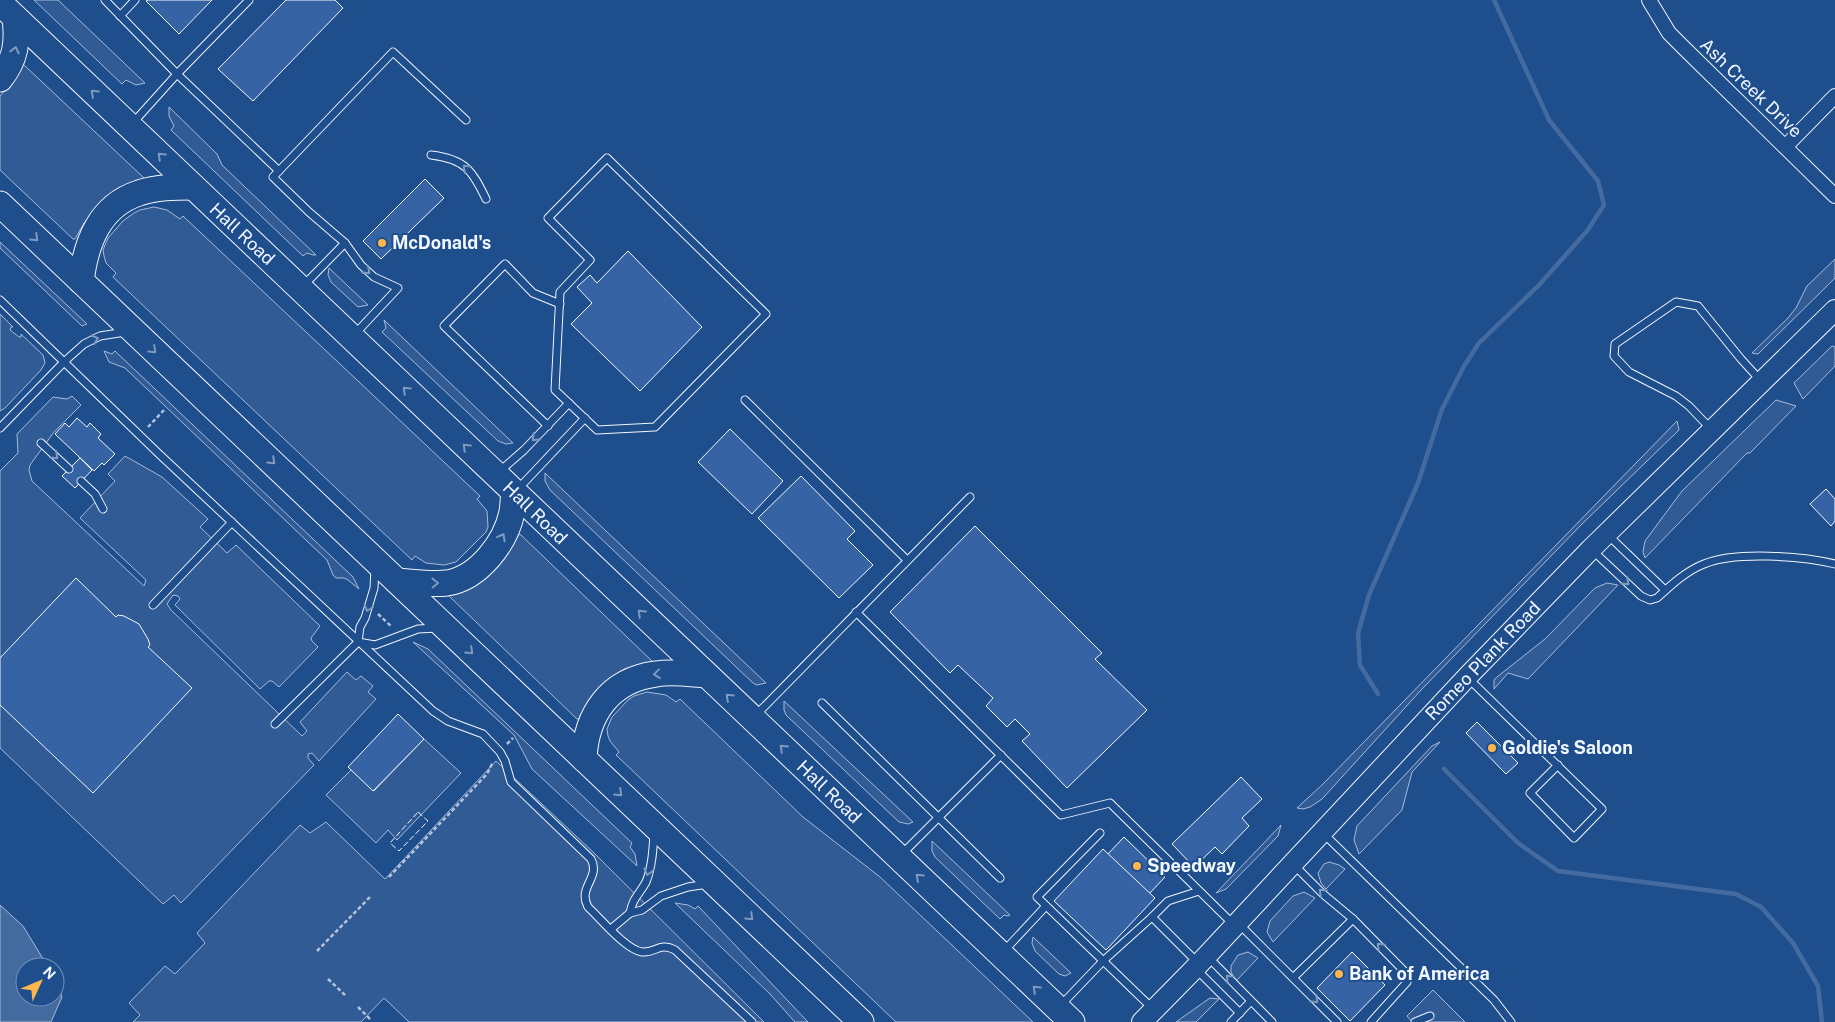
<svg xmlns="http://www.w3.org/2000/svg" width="1835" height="1022" font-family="'Public Sans',sans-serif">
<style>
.built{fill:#305b95;stroke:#a8bbd7}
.water{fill:#446ba0;stroke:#a8bbd7}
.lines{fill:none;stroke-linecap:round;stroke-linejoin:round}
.stream{stroke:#446ba0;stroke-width:4.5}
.building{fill:#3563a3;stroke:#f2f6ff}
.lane-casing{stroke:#f2f6ff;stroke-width:9}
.street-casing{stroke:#f2f6ff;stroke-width:16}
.secondary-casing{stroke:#f2f6ff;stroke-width:22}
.highway-casing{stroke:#f2f6ff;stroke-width:27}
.path{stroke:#b3c4dc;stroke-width:2.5;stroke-dasharray:4 2.5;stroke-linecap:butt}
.lane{stroke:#1f4e8c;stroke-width:7}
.street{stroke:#1f4e8c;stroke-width:14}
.secondary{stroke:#1f4e8c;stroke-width:20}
.highway{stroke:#1f4e8c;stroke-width:25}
.fence{stroke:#f2f6ff;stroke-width:1;stroke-dasharray:6 2.5;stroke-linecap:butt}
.oneway{stroke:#7e9ac0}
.poi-dot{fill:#ffb74d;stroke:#1f4e8c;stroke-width:2}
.labels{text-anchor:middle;stroke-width:4;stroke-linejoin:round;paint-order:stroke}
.street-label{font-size:18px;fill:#f2f6ff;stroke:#1f4e8c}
.poi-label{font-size:18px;font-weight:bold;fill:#f2f6ff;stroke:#1f4e8c;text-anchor:start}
</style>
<rect width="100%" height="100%" fill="#1f4e8c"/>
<g class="built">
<polygon points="34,0 58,0 145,83 136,85 126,80 122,84"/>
<polygon points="23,64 144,178 118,189 84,223 75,239 73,239 0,170 0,96 11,84"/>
<polygon points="169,107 217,154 222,165 316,255 313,255 307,253 303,256 171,130 174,126 169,116"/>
<polygon points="154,207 167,210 180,219 183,216 480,496 477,499 487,511 488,527 486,532 456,562 444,565 426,563 415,556 412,560 113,277 116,273 106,263 104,256 103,250 108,238 123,221 134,213 140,210"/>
<polygon points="0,242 87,324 82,326 0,248"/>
<polygon points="1835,259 1835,278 1758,354 1752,353 1787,319 1796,308 1807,286"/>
<polygon points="329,268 368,305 358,307 331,282 328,275"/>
<polygon points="0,314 13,327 11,327 10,330 19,337 21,337 21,334 43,355 45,363 41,370 5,408 0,411"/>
<polygon points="384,320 513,443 506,444 498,441 382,332 386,328"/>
<polygon points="1832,346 1835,347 1835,366 1803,399 1794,383"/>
<polygon points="104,351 112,354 115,351 353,577 359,589 348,580 344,578 336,578 333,575 327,560 125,368 109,362"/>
<polygon points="72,396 81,405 54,432 30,465 29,470 32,481 144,586 146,580 80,518 115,481 108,474 125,456 162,477 208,519 200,527 227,553 236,545 320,626 311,638 312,641 318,647 279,687 272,681 269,681 260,689 175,605 180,599 178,596 173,595 167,604 171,610 302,736 307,731 300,722 347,672 356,680 361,676 373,686 368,692 376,699 319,761 312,753 308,754 308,758 314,765 181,903 174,895 163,904 0,748 0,471 18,453 17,434 53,397 67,399"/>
<polygon points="1776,400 1796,406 1750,453 1747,453 1645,558 1643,552 1645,541 1682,491"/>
<polygon points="1677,421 1679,430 1581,525 1422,689 1322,799 1310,807 1303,809 1297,808 1323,784"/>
<polygon points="545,473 766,683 757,685 753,683 550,490 545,481"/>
<polygon points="519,534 521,535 654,663 627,669 609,680 591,698 579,719 577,719 449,596 463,591 480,582 510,550"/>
<polygon points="1607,583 1618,585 1528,679 1508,673 1494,689 1494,680 1497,677 1545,639 1595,588"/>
<polygon points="413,642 428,649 632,843 630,847 635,854 637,866 532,769 514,735"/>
<polygon points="647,692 666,695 676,702 680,699 803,817 880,877 1033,1022 896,1022 616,755 619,752 610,741 608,736 607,729 612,717 628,700 634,696"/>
<polygon points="784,701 913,822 908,824 899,822 786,715 784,710"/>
<polygon points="424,739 461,773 397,840 388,830 376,843 326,795 351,770 374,791"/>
<polygon points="1440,742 1412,772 1402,810 1359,854 1354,840 1357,826 1432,746"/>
<polygon points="496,761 592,851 764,1022 409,1022 384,998 361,1022 133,1022 140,1015 129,1003 165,966 175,974 205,943 197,933 300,825 310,833 326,822 385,879"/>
<polygon points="1281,825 1278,836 1226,889 1216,893"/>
<polygon points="932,841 1010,915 1008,916 1004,915 1000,919 935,857 932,851"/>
<polygon points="1329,862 1339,865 1345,869 1326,889 1321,883 1318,873 1324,864"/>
<polygon points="1304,892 1315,898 1273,942 1267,932 1270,921 1293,896"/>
<polygon points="675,903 688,905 695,909 698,906 808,1022 795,1022 770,994"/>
<polygon points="1033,937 1071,973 1065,976 1059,974 1035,951 1032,943"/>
<polygon points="1248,952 1258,958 1236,981 1231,972 1231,966 1238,955"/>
<polygon points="1433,990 1465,1022 1412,1022 1407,1016"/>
<polygon points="1210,998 1219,999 1196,1022 1176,1022"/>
</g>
<polygon class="water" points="0,905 23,926 48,967 25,967 25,997 55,997 55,979 62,997 51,1022 0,1022"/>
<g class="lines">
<g class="stream">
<polyline points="1378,694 1360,665 1358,633 1369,595 1418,483 1442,409 1464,366 1479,343 1539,285 1587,231 1604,205 1598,181 1549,120 1494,0"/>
<polyline points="1444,769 1518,843 1558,871 1736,894 1761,907 1793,943 1818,986 1822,1022"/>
</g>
</g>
<g class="building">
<polygon points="148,0 212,0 179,34 146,1"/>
<polygon points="286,0 335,0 343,8 253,101 218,69"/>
<polygon points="425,179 444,198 381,259 363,241"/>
<polygon points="628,251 702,327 640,391 571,324 592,303 577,287 590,275 597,283"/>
<polygon points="77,418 87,427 90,423 101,434 98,438 115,454 104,465 102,463 94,471 55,434 65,423 69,427"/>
<polygon points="730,429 783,481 752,514 698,462"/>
<polygon points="80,458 92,470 75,488 62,476"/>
<polygon points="801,476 855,531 847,539 873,565 839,598 758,518"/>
<polygon points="1826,489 1835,499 1835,521 1831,526 1810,504"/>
<polygon points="975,526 1102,653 1095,659 1147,710 1067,788 1022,741 1030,734 1015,719 1007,727 986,706 993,698 958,665 950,673 890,612"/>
<polygon points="76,578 116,617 118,615 124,616 139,624 148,639 150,645 148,647 192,688 93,793 0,705 0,658"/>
<polygon points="398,714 424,739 373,791 348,767"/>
<polygon points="1477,722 1518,763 1506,774 1466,733"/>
<polygon points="1241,777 1262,799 1242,818 1249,826 1222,854 1215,847 1194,867 1172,844"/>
<polygon points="1124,837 1165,877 1148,895 1107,855"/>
<polygon points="1103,849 1155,898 1106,950 1054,901"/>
<polygon points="1352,952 1385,985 1350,1021 1317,988"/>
</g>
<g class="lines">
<g class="lane-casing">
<g id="lane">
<polyline points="105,0 177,74 132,124"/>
<polyline points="249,0 177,74 279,171"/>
<polyline points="120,16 135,0"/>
<path d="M431,155C465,159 472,170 486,199"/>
<polygon points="607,158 766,314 655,427 597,430 555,390 560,292 590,260 548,218"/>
<polyline points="304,285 345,243"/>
<path d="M0,300L158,453L433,711L448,721L483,734L500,752L505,761L511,782L591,859C601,878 577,887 588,907C600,918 626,950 642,952C656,953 659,942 675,950L752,1022"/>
<polyline points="355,334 398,288 374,277 361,265 345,243 309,212 273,177 393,52 466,120"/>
<polyline points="745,400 907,560"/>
<polyline points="548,426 444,326 505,264 533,293 560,304"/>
<polyline points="0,428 65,361 84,344 100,336 125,332"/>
<polyline points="1710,428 1689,406 1676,396 1629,372 1614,356 1615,344 1676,302 1698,306 1741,359 1761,381"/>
<polyline points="41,443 69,469"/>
<polyline points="500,471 524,450 569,403"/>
<polyline points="81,481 95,494 103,509"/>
<polyline points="518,489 585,418"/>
<polyline points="1608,535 1665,590"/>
<path d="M1592,550L1641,596L1650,600L1657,598C1671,585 1686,571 1704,564C1735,551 1802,556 1835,564"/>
<polyline points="375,568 374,588 365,618 360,627 358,642 375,645 418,629 438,628"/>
<polyline points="153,605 232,522"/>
<polyline points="856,612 1061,815 1110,803 1234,925"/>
<polyline points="1469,679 1602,809 1574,838 1530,793 1558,765"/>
<polyline points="822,703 1000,878"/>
<polyline points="756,715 970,497"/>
<polyline points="275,724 358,642"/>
<polyline points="1100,833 1037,897 1152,1008"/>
<polyline points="1324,834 1494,1000 1511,1022"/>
<polyline points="902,854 1001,755"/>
<polyline points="1294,865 1323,894 1353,919 1408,975 1407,982 1371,1022"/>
<path d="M630,913C633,897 639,895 646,882C652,867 653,850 654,834"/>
<polyline points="1152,917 1198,963"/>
<polyline points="1238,923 1337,1022"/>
<polyline points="611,929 630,913 642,910 661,896 688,887 708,884"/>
<polyline points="1004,951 1046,906"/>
<polyline points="1207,956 1272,1022"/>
<polyline points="1196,969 1240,1013"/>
<polyline points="1293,978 1353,919"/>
<polyline points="1061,1005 1103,961 1152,917 1168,901 1199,891"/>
<polyline points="1231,1022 1251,1001"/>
<polyline points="1415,1022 1430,1016"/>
</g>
</g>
<g class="street-casing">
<g id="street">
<polyline points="1649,0 1669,33 1685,49 1835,196"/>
<polyline points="1785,147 1835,96"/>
</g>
</g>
<g class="secondary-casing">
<polyline id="secondary" points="1142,1022 1199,964 1467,677 1591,549 1835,310"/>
</g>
<g class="highway-casing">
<g id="highway">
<polyline points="0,3 1072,1022"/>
<path d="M0,79C16,59 18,42 15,18"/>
<polyline points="0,204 861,1022"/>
<path d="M81,281C86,243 99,206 139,193C156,187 175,187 193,187"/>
<path d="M397,581C413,582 431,585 447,583C479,578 506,542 512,512C513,506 513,499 514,493"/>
<path d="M584,759C586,715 609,680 656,674C672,671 690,674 706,675"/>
</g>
</g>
<g class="path">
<polyline points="148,427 164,410"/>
<polyline points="378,614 392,627"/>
<polyline points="507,744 513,738"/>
<polyline points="389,877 487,774 493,762"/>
<polyline points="317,951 371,896"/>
<polyline points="328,979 345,995"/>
<polyline points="358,1007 371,1020"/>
</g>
<use href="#lane" class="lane"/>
<use href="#street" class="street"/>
<use href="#secondary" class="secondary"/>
<use href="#highway" class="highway"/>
<polygon class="fence" points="418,812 428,821 399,851 390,843"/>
</g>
<defs><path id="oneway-chevron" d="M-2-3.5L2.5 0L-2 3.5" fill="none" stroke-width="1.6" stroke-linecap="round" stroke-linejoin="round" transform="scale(1.25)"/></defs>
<g class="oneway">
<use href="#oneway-chevron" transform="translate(15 50) rotate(-78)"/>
<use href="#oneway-chevron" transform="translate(94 93) rotate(-137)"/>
<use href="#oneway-chevron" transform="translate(161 156) rotate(-136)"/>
<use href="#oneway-chevron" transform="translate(466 168) rotate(-137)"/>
<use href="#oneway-chevron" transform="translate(35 238) rotate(44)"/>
<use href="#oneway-chevron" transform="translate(367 271) rotate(43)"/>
<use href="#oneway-chevron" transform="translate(95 339) rotate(-21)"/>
<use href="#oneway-chevron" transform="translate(153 350) rotate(43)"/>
<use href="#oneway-chevron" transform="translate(406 390) rotate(-136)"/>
<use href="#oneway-chevron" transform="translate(535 438) rotate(135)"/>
<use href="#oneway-chevron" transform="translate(466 447) rotate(-136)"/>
<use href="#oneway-chevron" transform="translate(55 456) rotate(43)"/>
<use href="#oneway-chevron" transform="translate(272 461) rotate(44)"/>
<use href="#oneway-chevron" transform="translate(502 537) rotate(-61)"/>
<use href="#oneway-chevron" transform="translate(1626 582) rotate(43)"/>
<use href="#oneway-chevron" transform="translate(435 583) rotate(-1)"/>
<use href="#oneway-chevron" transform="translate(368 608) rotate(108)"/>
<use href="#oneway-chevron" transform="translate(641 613) rotate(-136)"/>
<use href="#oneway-chevron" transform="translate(470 651) rotate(43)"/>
<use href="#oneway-chevron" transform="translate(657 674) rotate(173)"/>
<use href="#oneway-chevron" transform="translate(729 697) rotate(-137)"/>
<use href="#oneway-chevron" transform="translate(783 748) rotate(-136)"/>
<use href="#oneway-chevron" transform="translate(619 793) rotate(43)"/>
<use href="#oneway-chevron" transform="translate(648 872) rotate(105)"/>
<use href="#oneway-chevron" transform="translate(919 877) rotate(-137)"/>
<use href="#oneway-chevron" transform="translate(1322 892) rotate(-137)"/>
<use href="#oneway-chevron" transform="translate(750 917) rotate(44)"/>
<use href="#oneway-chevron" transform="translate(1380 946) rotate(-135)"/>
<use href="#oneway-chevron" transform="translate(1229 978) rotate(-135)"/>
<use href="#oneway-chevron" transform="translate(1036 989) rotate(-136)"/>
<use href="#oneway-chevron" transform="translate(1315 1000) rotate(45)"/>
</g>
<g class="poi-dot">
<circle cx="382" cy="243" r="5"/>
<circle cx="1492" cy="748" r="5"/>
<circle cx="1137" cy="866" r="5"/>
<circle cx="1339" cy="974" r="5"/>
</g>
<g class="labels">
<g class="street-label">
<text transform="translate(1751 88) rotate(44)" y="6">Ash Creek Drive</text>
<text transform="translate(242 234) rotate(43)" y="6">Hall Road</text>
<text transform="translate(535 513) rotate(44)" y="6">Hall Road</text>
<text transform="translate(1483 661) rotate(-46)" y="6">Romeo Plank Road</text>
<text transform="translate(829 792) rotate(44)" y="6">Hall Road</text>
</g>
<g class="poi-label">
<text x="392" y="249">McDonald's</text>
<text x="1502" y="754">Goldie's Saloon</text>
<text x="1147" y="872">Speedway</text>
<text x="1349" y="980">Bank of America</text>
</g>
</g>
<g transform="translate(40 982) rotate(46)"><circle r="24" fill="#1f4e8c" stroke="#7391ba"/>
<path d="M0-4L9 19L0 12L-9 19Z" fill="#ffb74d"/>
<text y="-8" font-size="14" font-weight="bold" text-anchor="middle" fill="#f2f6ff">N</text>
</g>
</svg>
